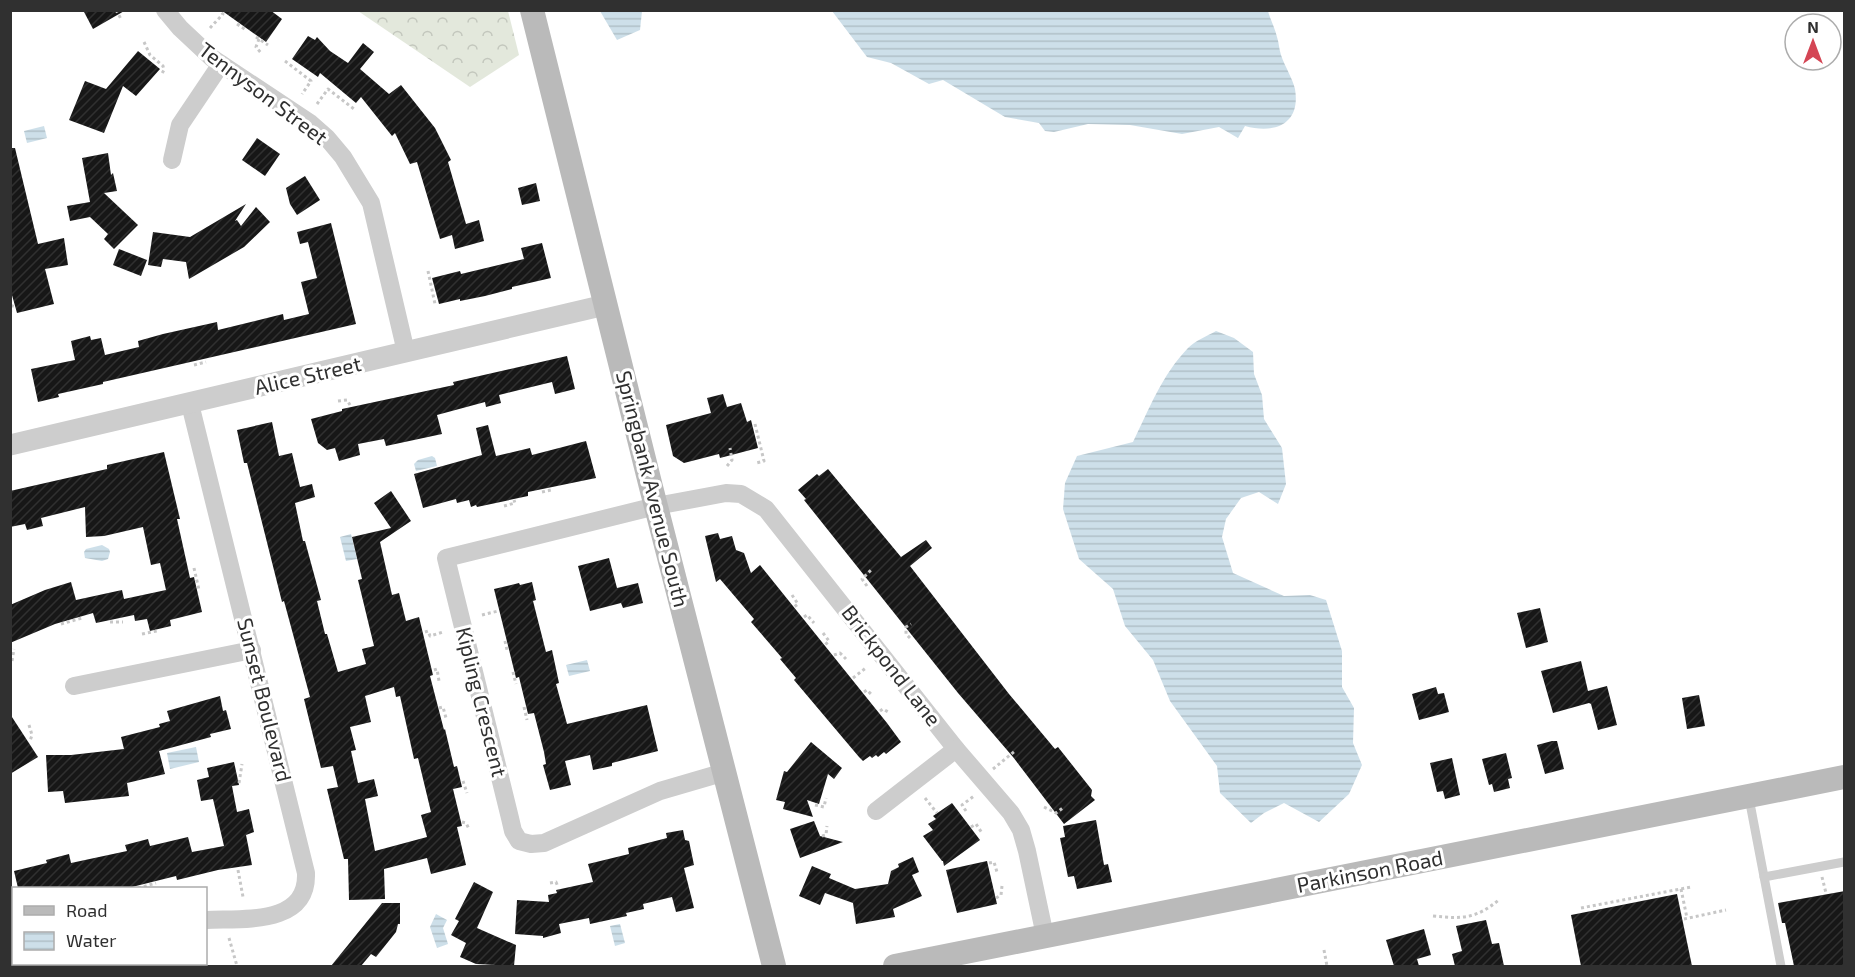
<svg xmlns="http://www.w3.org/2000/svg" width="1855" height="977" font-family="'Exo 2',sans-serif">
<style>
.forest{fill:url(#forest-crowns)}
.water{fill:url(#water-rules)}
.building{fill:url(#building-hatch);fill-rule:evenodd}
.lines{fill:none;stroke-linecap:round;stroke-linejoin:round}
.path{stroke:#c7c7c7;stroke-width:3;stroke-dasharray:3 3;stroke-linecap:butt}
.service{stroke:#cdcdcd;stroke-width:9}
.minor{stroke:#cdcdcd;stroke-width:18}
.tertiary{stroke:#cdcdcd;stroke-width:21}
.secondary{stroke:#bababa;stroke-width:24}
.labels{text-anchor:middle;stroke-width:6;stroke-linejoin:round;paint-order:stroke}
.street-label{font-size:21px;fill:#303030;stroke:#fff}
</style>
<defs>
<pattern id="forest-crowns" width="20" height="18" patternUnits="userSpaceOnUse" patternTransform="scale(1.5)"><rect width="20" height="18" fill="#e3e8dc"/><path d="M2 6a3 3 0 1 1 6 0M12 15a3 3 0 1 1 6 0" fill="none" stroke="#c3c7bd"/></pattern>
<pattern id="water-rules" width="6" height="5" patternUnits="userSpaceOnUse" patternTransform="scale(1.5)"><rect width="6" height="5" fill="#cddfe9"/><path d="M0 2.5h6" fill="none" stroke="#b0c0c8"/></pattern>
<pattern id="building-hatch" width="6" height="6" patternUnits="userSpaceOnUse" patternTransform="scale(1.5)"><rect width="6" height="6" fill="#171717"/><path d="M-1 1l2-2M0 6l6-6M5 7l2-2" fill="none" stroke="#303030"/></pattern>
</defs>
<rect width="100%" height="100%" fill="#fff"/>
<polygon class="forest" points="358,11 508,11 519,55 470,87"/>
<g class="water">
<polygon points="600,11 642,11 640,30 617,40"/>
<path d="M832,11H1268C1270,19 1275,28 1277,37C1279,43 1279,49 1281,55C1285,67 1292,77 1295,89C1301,125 1274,134 1245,126L1238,138L1219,127L1182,134L1130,125L1088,124L1054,132L1045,131L1039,123L1005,117L943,80L929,84L891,63L867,57Z"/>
<polygon points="44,126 47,138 27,143 24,131"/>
<path d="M1216,331L1234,338L1253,352L1254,374L1262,395L1264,419L1282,448L1286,484L1278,504L1259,492L1241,498L1226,519L1222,537L1233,573L1284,596L1310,595L1326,600L1342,651V687L1354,708L1353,743L1362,765L1349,794L1319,822L1284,803L1264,813L1251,823L1220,793L1217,766L1170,701L1153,660L1125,626L1113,589L1079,559L1063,509L1065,483L1077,456L1133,442C1149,409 1162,375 1188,348C1195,341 1207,336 1216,331Z"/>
<polygon points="432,456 435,458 437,466 416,471 414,464 418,460"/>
<polygon points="351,534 357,559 346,561 340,537"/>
<polygon points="102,545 109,549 110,552 108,559 102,561 85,558 84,552 86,549"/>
<polygon points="587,660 590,671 569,676 566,665"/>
<polygon points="196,747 199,762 170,769 167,753"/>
<polygon points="436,914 447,920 443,928 448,944 437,948 430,927"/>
<polygon points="620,924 625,943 615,946 610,926"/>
</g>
<g class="building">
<polygon points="83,10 126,10 93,29"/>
<polygon points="221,10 270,10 282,19 266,42"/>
<polygon points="308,36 315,40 317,37 330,51 348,63 363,43 374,52 360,69 389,94 401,85 435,128 451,160 448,162 466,224 479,220 484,241 455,249 452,235 440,239 417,162 410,164 395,133 392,136 361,97 356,103 320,73 318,77 292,59"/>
<polygon points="138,51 160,69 136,96 123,86 104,133 69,120 85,81 106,89"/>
<polygon points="257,138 280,154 265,176 242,160"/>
<polygon points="10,148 15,148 38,244 64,238 68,265 45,269 54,304 17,313 10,288"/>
<polygon points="108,153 111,175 113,173 117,191 104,193 138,225 114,249 104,239 108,234 90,217 70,221 67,206 90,202 82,158"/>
<polygon points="305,176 320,200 297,215 290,204 286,188"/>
<polygon points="536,183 540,201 522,205 518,188"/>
<polygon points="246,204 235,221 237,220 241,226 256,207 270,222 244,247 189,279 186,262 163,259 161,267 148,265 153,232 190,237"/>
<polygon points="331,223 356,324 103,382 103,384 58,394 59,397 38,402 31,369 75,360 71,341 90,336 91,340 101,338 105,355 139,347 138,341 163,334 217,322 218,330 283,314 284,320 309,314 301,282 317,278 308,242 300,244 297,232"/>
<polygon points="542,243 551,278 512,287 512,289 485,296 460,301 460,299 439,304 432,278 460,271 461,274 524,259 521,248"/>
<polygon points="119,249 147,260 141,276 113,265"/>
<polygon points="567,356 575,389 555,394 552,382 499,395 501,403 486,407 485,402 437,415 442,434 386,446 384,439 358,444 360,455 339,461 335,448 327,450 318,443 311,419 342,411 342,409 454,385 453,382"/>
<polygon points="723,394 727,407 741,403 747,422 751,420 758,448 720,458 719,454 684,463 673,456 666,425 711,413 707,398"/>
<path d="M272,422L279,456L292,453L300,487L312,484L315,497L295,503L303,541H305L321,600L317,601L325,634H327L338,672L366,664L362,649L374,646L358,580L362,579L352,537L391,528L374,503L391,491L411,521L380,542L392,595L399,593L406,621L419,617L433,675L430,676L444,730L445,729L454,767L457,766L462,787L453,789L462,826L457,827L466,865L431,874L427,858L384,869L385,899L349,900L348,859H344L327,789L338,787L333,766L321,768L304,699L310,697L284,601L282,602L247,463H244L237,430ZM394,687L396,697L400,696L414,759L418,758L431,812L421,815L427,837L375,851L365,799L378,796L374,779L358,783L351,751L356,750L350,727L371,722L365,696Z"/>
<polygon points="488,425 496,456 530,448 532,455 586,441 596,478 528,492 528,496 477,507 476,505 471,507 469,500 457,503 456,499 423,508 414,474 482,455 476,428"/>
<polygon points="164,452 180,519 177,519 190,578 194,577 202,612 170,620 171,626 150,631 147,619 135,621 134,615 96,623 93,613 55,624 10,643 10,605 45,590 71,582 76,600 122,590 124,599 166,590 160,563 151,565 143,527 104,536 86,537 85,507 41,518 43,526 27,530 25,524 10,527 10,491 107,469 107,465"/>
<polygon points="828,469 901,557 926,540 932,548 910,566 1009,694 1055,749 1058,747 1092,790 1091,796 1095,800 1064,824 1013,757 958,693 804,500 806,499 798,490 817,474 819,476"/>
<polygon points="718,533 720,539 732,536 736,550 744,553 751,573 760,565 887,723 901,742 886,754 884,752 878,757 876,755 872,758 870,756 863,761 859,757 794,680 796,678 780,659 782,658 751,622 754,619 720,579 716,582 705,536"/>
<polygon points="609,558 617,588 638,583 643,603 623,608 621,603 590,611 578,566"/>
<polygon points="532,582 536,600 533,601 546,652 552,650 559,683 556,684 567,724 647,705 658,751 612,763 612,766 593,770 590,755 565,761 571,785 550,790 543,765 546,764 544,752 534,713 528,714 519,677 516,678 494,589 519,583 520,585"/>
<polygon points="1540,608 1548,642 1526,648 1517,613"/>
<polygon points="1581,661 1588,691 1607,686 1617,725 1598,730 1591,704 1589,703 1553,713 1541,671"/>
<polygon points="1436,687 1438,694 1444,693 1449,712 1419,720 1412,694"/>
<polygon points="1699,695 1705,726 1687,729 1682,698"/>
<polygon points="220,696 223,711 226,710 231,729 210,734 211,737 159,751 165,774 127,783 129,796 65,803 63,791 48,792 46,755 71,755 124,749 121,737 160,727 159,724 170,721 167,711"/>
<polygon points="10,714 38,757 10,774"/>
<polygon points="1552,741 1557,741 1564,769 1545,774 1537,745"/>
<polygon points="811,742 842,768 834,779 828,774 819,804 807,800 813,817 783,809 785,802 776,800 784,771 787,772"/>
<polygon points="1506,753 1512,778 1508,779 1510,788 1494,792 1492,784 1489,785 1482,759"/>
<polygon points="1452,758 1460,795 1445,799 1443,791 1437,792 1430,763"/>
<polygon points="234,762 239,785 232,786 237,812 249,809 254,832 246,835 252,865 218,870 177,880 176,876 128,888 18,888 14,871 47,863 46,860 69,854 71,863 127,851 125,845 148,839 150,846 188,837 192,852 224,846 213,799 201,801 197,780 209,777 207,768"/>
<polygon points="952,803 980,840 944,866 943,861 942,861 923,836 933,830 928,824 936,819 933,816"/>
<polygon points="1096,820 1104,865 1108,864 1112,882 1077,889 1074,876 1068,877 1060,838 1065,837 1063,826"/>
<polygon points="814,821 820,836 843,842 800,858 790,829"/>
<polygon points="683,830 685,840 689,841 694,865 684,868 694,908 676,912 672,897 643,904 644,909 626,913 627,916 590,924 589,918 559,924 561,933 543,938 543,936 515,934 517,900 549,902 548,895 557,893 556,890 593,882 588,864 629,854 628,848 667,838 666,833"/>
<polygon points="913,857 919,872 912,875 922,896 893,909 895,917 856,924 853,903 825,893 820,905 799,896 812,866 831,874 829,878 855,889 888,884 891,871 899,867 898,864"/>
<polygon points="987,861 997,904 957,913 946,870"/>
<polygon points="474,882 493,892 477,928 516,945 514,966 476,964 460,957 466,943 451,935 459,921 455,919"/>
<polygon points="1845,891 1845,966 1794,966 1785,923 1782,923 1778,903"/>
<polygon points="1677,894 1692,966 1581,966 1571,915"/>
<polygon points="382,903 400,903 400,924 398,924 396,932 376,957 371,954 361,966 331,966"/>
<polygon points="1486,920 1492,944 1499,943 1504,966 1455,966 1452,954 1462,951 1456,926"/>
<polygon points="1424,929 1431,955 1417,959 1419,966 1394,966 1386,940"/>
</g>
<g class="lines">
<g class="path">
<polyline points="116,10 121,19"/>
<polyline points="237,24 246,30"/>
<polyline points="210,28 223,14 219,10"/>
<polyline points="256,37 268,45"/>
<polyline points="259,39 256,47 262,54"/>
<polyline points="144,42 150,55 163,66 164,70 161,75"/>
<polyline points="285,61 311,81 302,94"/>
<polyline points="317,104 328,89 354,109"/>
<polyline points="428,271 435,304 437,304"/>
<polyline points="10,313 13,304"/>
<polyline points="194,365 206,362"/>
<polyline points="338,401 347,400 350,405"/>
<polyline points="755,424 764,461 756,463"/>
<polyline points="727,466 732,460 730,448"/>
<polyline points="542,492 551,490"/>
<polyline points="504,506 515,503 514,500"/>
<polyline points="194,568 199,590"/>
<polyline points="867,586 862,579 871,570"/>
<polyline points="792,595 798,604 794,607"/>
<polyline points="482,615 498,611"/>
<polyline points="804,617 807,615 814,623"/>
<polyline points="110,622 123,622"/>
<polyline points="61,624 82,618"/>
<polyline points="425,632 428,631 430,636 443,632"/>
<polyline points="823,633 829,641 825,645"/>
<polyline points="142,634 157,631"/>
<polyline points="910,638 906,634 906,627 911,624"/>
<polyline points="505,641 507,650"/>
<polyline points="834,655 840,653 846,659"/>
<polyline points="12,661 14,649"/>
<polyline points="434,670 437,669 439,681"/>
<polyline points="513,672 516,684"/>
<polyline points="853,678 867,667"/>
<polyline points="864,692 867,690 872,695"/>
<polyline points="524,707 527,720"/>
<polyline points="439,708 443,707 446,718"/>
<polyline points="880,711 883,709 890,713"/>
<polyline points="29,725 32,735 30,741"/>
<polyline points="993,769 1015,751"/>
<polyline points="463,781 467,793"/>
<polyline points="239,783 242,764"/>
<polyline points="925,798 937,813"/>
<polyline points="815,805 824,807 826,798"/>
<polyline points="1044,807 1056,813 1064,807"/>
<polyline points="966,811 962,805 974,796"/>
<polyline points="462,822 466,823 469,829"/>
<polyline points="971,827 976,824 982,833"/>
<polyline points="822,836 826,835 827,826"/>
<polyline points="989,863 994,862 997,872"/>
<polyline points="238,870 243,897"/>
<polyline points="1822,877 1826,893"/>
<polyline points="550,883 556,882 558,887"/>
<polyline points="138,888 156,883"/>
<polyline points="1681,889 1687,918"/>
<polyline points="996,898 1001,895 1002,886"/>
<polyline points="1581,908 1691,887"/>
<path d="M1433,916C1463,919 1476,919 1500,899"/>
<polyline points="1684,919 1726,910"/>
<polyline points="229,938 237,966"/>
<polyline points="1324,950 1327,966"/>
</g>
<g class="service">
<polyline points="1749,798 1781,966"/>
<polyline points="1764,877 1844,862"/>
</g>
<g class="minor">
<polyline points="165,10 180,28 212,58 310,123 327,138 343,157 371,203 406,352"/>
<polyline points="172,160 180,125 221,64"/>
<path d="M190,404L306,873C308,926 242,918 206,920"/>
<polyline points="74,686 252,650"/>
<polyline points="725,772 660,791 544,843 531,844 519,841 513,831 510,818 446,558 656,506 726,493 741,494 766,509 956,749 1011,813 1021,830 1027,851 1045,936"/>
<polyline points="876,811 956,749"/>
<polyline points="10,953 14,952"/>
</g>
<polyline class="tertiary" points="10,445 605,305"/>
<g class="secondary">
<polyline points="532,10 651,487 774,966"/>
<polyline points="895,966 1844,777"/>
</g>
</g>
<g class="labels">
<g class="street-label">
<text transform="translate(263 94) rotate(37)" y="7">Tennyson Street</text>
<text transform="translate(308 376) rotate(-13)" y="7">Alice Street</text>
<text transform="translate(652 489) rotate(76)" y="7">Springbank Avenue South</text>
<text transform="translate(891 666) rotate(52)" y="7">Brickpond Lane</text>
<text transform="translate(264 700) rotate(76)" y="7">Sunset Boulevard</text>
<text transform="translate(481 702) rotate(76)" y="7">Kipling Crescent</text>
<text transform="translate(1370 872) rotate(-11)" y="7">Parkinson Road</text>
</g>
</g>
<rect width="1855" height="977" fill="none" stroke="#303030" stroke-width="24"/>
<rect x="12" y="887" width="195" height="78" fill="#ffffff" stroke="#acacac" stroke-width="1.5"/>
<rect x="24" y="906" width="30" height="9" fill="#bababa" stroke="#acacac" stroke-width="1.5"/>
<text x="66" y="917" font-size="18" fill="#303030">Road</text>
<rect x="24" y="932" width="30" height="18" fill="url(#water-rules)" stroke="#acacac" stroke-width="1.5"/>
<text x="66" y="947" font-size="18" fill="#303030">Water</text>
<g transform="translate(1813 42)"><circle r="28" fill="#ffffff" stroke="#acacac" stroke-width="1.5"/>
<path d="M0-4.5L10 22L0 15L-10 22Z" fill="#d44554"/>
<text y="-9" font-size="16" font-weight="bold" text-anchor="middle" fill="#303030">N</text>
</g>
</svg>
